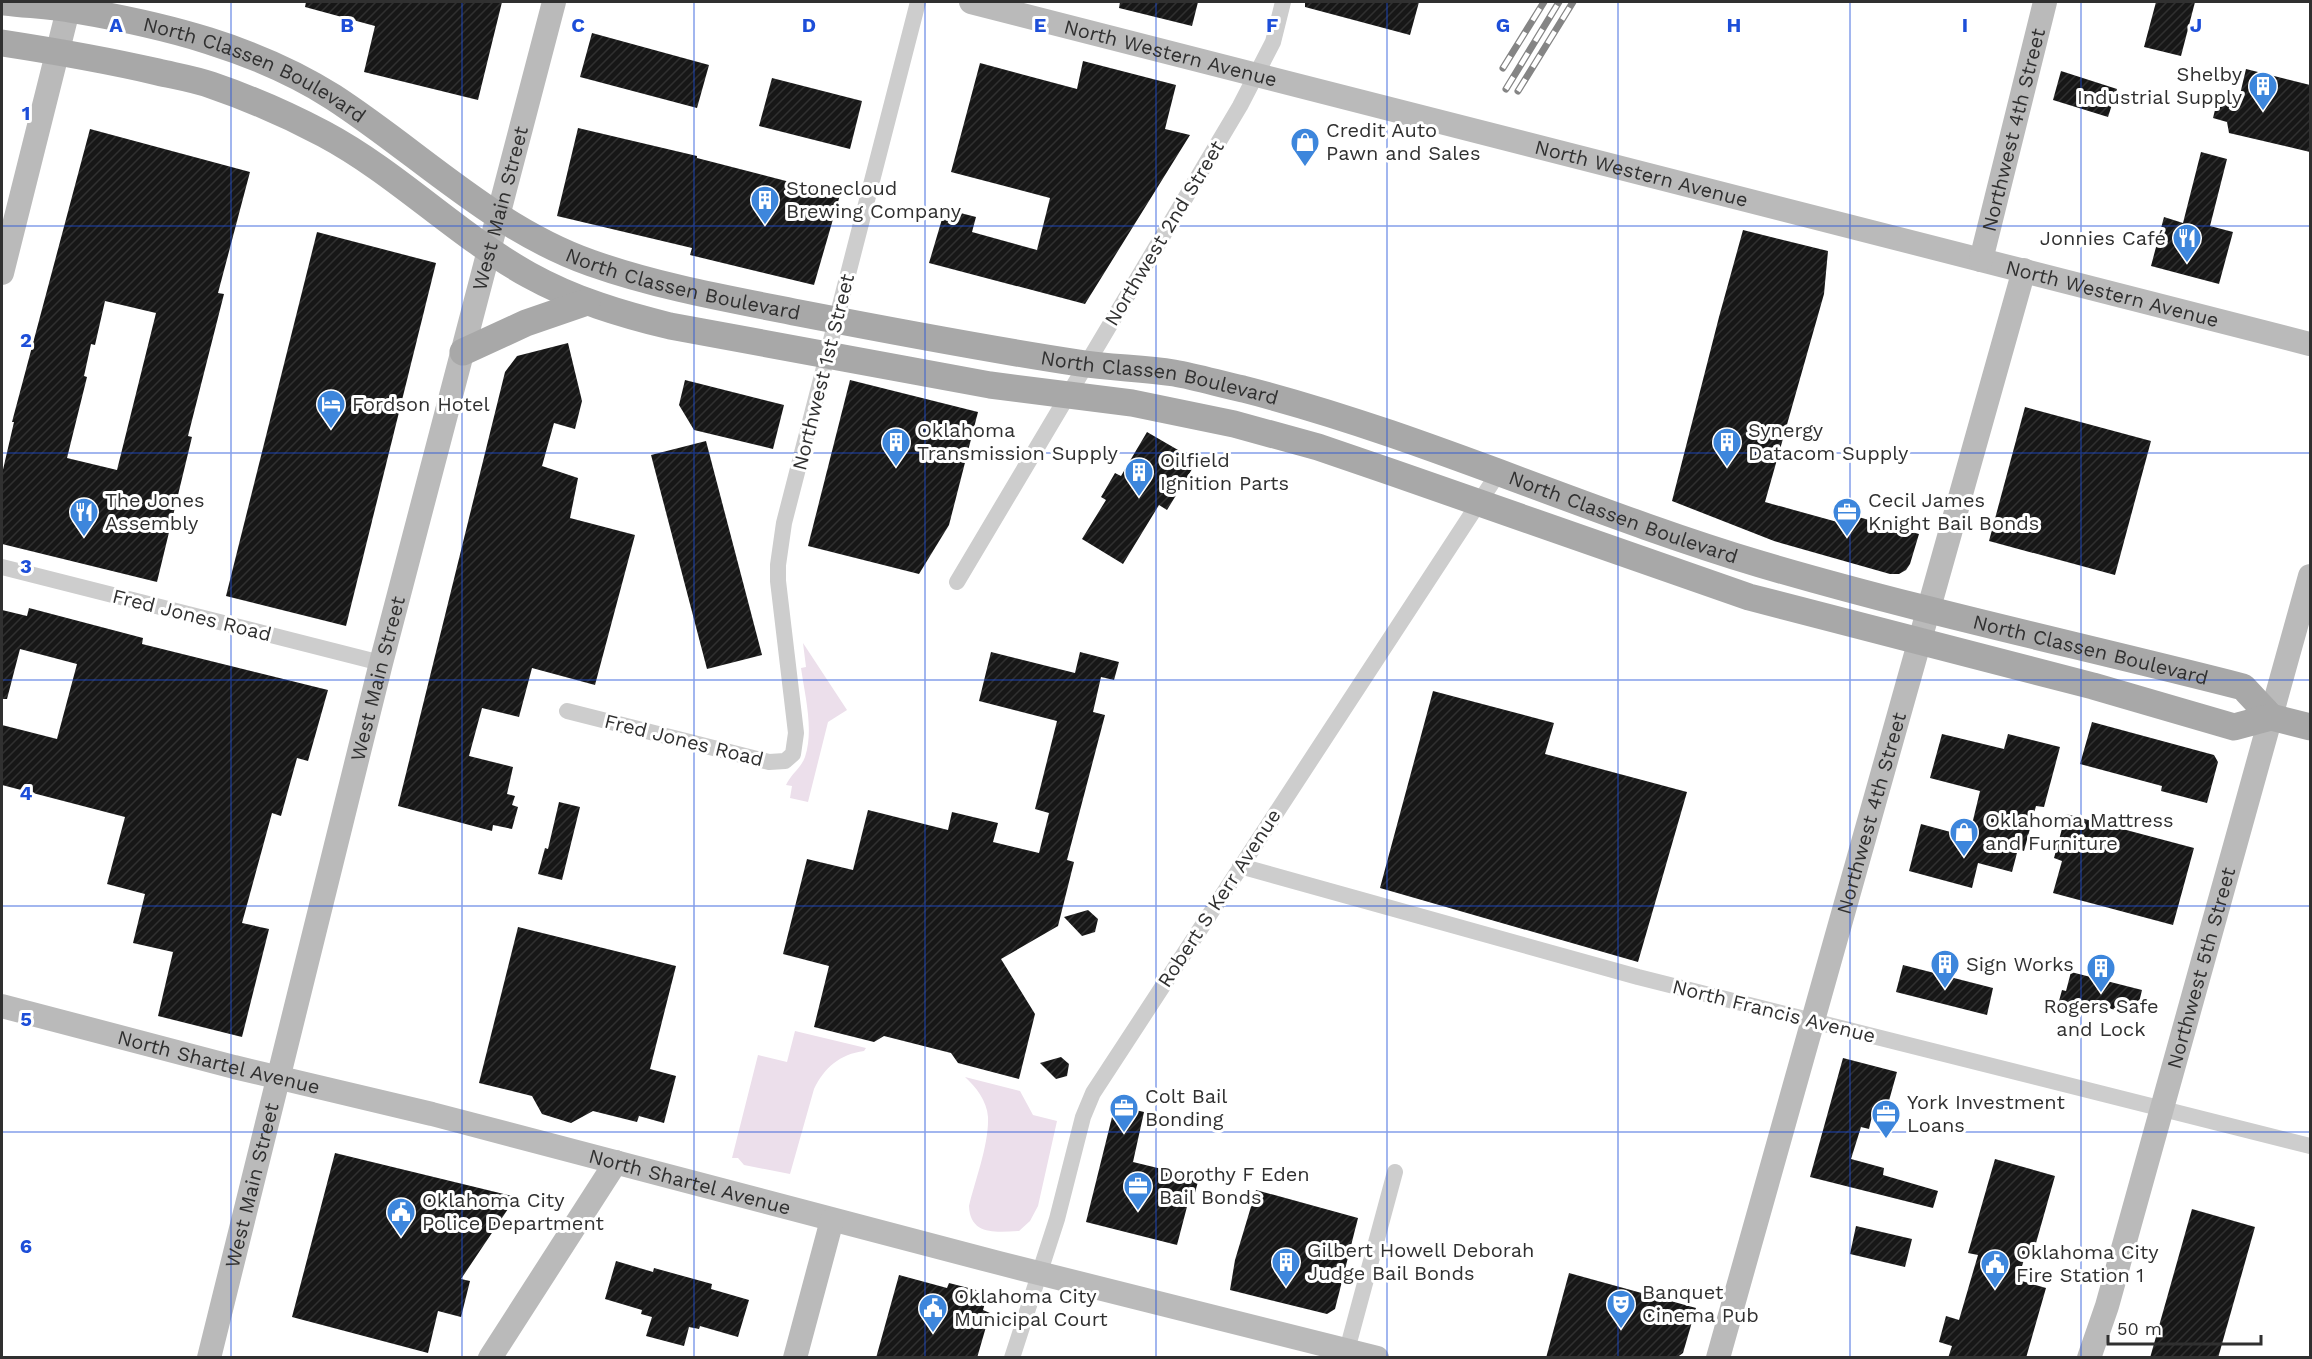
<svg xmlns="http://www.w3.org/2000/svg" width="2312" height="1359" font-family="'Work Sans',sans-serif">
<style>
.grass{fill:#ecdfeb}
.building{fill:url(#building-hatch);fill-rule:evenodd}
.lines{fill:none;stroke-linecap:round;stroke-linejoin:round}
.street{stroke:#cdcdcd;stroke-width:16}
.secondary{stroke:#bababa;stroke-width:24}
.primary{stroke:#a8a8a8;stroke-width:27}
.rail-casing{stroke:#858585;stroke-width:7}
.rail{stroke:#fff;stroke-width:4.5;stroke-dasharray:14;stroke-linecap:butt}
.grid{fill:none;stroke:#1d4ed8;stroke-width:1.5;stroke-opacity:0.55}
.labels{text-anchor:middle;stroke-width:6;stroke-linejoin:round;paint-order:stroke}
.street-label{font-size:20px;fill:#303030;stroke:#fff}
.poi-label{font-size:20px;fill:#303030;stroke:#fff;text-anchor:start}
.grid-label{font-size:20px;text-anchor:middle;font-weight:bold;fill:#1d4ed8;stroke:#fff;stroke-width:6;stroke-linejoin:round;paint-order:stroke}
</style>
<defs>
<pattern id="building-hatch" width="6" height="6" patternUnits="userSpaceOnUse" patternTransform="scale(1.5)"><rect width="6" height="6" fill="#171717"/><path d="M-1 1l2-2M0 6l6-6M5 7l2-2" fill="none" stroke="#303030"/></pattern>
</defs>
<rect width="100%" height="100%" fill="#fff"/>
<g class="grass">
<path d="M803,643L847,710L828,722L808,802L790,798L792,786L786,785C791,774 801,768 805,757C814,730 805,696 801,668L806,667Z"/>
<path d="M795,1031L866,1048L864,1051C840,1054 824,1068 814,1089L790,1174L744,1165L738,1158H732L758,1055L787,1062Z"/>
<path d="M965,1077L1020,1091L1033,1115L1057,1121L1038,1206L1030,1221L1019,1231C997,1232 970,1236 969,1206C975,1180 989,1145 988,1117C987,1101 976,1087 965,1077Z"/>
</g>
<g class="building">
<polygon points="306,2 502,2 478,100 364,72 375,26 305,7"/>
<polygon points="1120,2 1198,2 1192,26 1119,8"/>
<polygon points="1305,2 1419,2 1410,35 1305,7"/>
<polygon points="2156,2 2195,2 2181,56 2144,47"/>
<polygon points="592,33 709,65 697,108 580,77"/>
<polygon points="1083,61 1176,85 1165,129 1190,135 1085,304 929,263 945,209 976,217 972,232 1037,250 1050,198 951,172 980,63 1077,89"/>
<polygon points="2246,69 2310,85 2310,152 2229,133 2227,122 2213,118 2218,98 2238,103"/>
<polygon points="2061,71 2117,89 2108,117 2053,100"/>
<polygon points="772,78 862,101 850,149 759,126"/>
<polygon points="578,128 697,156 697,158 840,195 814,285 690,255 692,248 557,216"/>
<path d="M90,129L250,172L218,293L224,294L188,436L192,437L157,582L2,544V474L14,422H12ZM105,301L156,313L117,470L67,458L87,377L84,376L91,344L95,345Z"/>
<polygon points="2201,152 2227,159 2210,226 2233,232 2219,284 2151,266 2164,217 2183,223"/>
<polygon points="1743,230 1828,251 1824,294 1765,502 1841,523 1844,513 1919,534 1910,564 1906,570 1899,574 1890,574 1774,541 1672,501 1719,317"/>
<polygon points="317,232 436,263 346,626 226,596"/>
<polygon points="568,343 582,401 575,429 554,423 542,466 578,478 570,518 635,535 595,685 532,668 519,717 482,708 469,756 513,767 507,794 515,796 512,805 518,807 512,829 493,825 492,831 398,806 505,372 517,356"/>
<polygon points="685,380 784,405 773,449 694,430 679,405"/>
<polygon points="850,380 978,412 949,525 919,574 808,546"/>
<polygon points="2025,407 2151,441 2115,575 1989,541"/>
<polygon points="1147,432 1197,461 1167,510 1159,505 1123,564 1082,539 1106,500 1101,497 1115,473 1121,476"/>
<polygon points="706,441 762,655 707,669 651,455"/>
<polygon points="29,608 143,638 142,644 328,690 308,761 297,758 281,816 272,813 242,923 269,929 242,1037 158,1016 173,952 133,943 145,894 107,884 125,817 2,785 2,725 57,739 77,664 20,649 7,699 2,699 2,610 27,616"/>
<polygon points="991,652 1075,673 1080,652 1119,662 1114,680 1101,677 1093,712 1105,715 1067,860 1074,862 1058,926 1001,959 1035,1014 1019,1079 958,1063 951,1053 884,1036 874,1042 814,1027 829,966 783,954 807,859 853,870 868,810 948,830 952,812 998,823 993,842 1039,853 1049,813 1035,809 1057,721 979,701"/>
<polygon points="1433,691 1554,723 1545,754 1687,792 1638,962 1380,888"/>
<polygon points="2092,722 2214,755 2218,762 2207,803 2161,791 2162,786 2080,764"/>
<polygon points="1942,734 2004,749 2008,734 2060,747 2044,807 2036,806 2024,851 2018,849 2012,872 1978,863 1972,888 1909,871 1921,824 1969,837 1980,791 1930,778"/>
<polygon points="559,802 580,807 562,880 538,874 545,848 548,849"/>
<polygon points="2066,814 2194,848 2173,925 2053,893 2062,861 2054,858"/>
<polygon points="1088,910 1098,919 1095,932 1082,936 1064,917"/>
<polygon points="518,927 676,966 650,1069 676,1076 664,1123 639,1116 637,1122 593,1111 571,1123 542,1114 532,1096 479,1083"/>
<polygon points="1903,965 1993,988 1987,1015 1896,992"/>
<polygon points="2071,972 2142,990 2136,1015 2083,1002 2078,1018 2056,1012 2062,990 2066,991"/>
<polygon points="1061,1057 1069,1064 1067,1076 1056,1079 1040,1063"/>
<polygon points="1843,1058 1897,1072 1885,1115 1873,1112 1869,1129 1861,1127 1851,1159 1884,1168 1883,1175 1938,1191 1933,1208 1810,1177"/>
<polygon points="1115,1105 1144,1112 1133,1162 1199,1178 1193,1200 1189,1199 1177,1245 1086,1222"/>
<polygon points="335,1153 516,1197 461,1279 470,1281 461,1317 438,1311 428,1353 292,1317"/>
<polygon points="1995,1159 2055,1176 2034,1250 2027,1249 2018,1280 2046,1288 2026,1358 1948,1358 1952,1346 1939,1342 1946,1316 1959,1320 1978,1255 1968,1253"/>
<polygon points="1256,1190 1358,1218 1335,1309 1327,1314 1230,1290 1235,1260"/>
<polygon points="2192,1209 2255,1227 2218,1358 2150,1358"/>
<polygon points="1856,1226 1912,1239 1905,1267 1850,1254"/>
<polygon points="616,1261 653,1272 654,1268 712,1284 711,1289 749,1300 738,1337 700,1326 699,1329 689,1327 684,1346 646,1336 652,1317 641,1314 642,1310 605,1299"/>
<polygon points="1569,1273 1696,1308 1683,1353 1676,1358 1546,1358"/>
<polygon points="899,1275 947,1288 949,1283 988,1293 983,1310 990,1313 977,1358 876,1358"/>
</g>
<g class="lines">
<g class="street">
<polyline points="2,567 381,663"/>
<polyline points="957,582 1240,106 1273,42 1283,2"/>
<polyline points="567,711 769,762 785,761 793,754 796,733 778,581 778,565 784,523 918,2"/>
<polyline points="1240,866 1638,977 2310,1146"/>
<polyline points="1347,1350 1395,1172"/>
<polyline points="1012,1358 1057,1219 1083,1117 1093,1093 1499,472"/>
</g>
<g class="secondary">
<path id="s1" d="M971,2L2310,344"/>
<path id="s2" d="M1981,260L2045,2"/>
<polyline points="2,273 70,2"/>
<path id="s3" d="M2,1006L234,1067L432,1114L999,1263L1377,1358"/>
<path id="s4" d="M209,1358L381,663L554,2"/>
<polyline points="490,1358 616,1162"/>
<polyline points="795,1358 832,1220"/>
<path id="s5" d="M1718,1358L2024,270"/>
<path id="s6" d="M2089,1358L2107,1306L2310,576"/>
</g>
<g class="primary">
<path id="s7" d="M5,2C28,5 52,5 75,10C164,25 256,48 333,97C418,152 494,229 591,263C659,287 729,299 799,313C892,331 986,349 1079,363C1111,368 1142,368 1174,373C1197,377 1220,384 1243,389C1420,434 1586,512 1760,564C1919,611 2083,646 2243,687L2271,717"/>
<path d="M2,43C54,51 106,60 158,72C175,76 194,79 211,85C249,98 288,115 324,134C397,173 457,235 529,275C574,300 621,314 670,326L990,385L1132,403L1234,424L1318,447L1391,472L1749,597L2093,686L2234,727L2271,717L2310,727"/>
<polyline points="463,352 526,323 587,302"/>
</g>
<g class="rail-casing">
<g id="rail">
<polyline points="1503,68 1544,2"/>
<polyline points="1506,89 1559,2"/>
<polyline points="1518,91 1573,2"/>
</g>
</g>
<use href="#rail" class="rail"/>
</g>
<path class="grid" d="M231,2V1358M462,2V1358M694,2V1358M925,2V1358M1156,2V1358M1387,2V1358M1618,2V1358M1850,2V1358M2081,2V1358M2,226H2310M2,453H2310M2,680H2310M2,906H2310M2,1132H2310"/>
<defs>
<g id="building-pin" transform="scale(1.5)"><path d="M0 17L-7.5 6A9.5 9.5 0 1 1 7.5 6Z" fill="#3d86dc" stroke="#fff"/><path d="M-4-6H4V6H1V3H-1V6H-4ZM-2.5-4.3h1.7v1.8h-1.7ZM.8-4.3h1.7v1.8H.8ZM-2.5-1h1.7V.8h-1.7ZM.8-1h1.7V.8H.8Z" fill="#fff"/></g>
<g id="shop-pin" transform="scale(1.5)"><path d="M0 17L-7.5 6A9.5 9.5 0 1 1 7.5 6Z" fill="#3d86dc" stroke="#fff"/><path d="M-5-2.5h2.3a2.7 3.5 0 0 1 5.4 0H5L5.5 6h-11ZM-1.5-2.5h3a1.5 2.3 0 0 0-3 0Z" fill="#fff"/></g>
<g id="restaurant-pin" transform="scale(1.5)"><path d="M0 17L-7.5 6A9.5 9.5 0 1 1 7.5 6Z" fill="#3d86dc" stroke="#fff"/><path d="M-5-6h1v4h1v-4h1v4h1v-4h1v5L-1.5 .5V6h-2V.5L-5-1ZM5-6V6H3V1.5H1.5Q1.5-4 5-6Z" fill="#fff"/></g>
<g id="hotel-pin" transform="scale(1.5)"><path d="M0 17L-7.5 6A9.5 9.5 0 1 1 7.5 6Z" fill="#3d86dc" stroke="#fff"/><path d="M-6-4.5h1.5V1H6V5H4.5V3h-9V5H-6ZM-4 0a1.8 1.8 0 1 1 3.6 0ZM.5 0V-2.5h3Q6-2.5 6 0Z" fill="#fff"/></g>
<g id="office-pin" transform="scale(1.5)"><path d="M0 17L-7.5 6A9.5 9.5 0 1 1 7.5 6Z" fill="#3d86dc" stroke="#fff"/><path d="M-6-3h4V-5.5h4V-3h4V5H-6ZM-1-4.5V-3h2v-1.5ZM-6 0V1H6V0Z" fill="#fff"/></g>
<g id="civic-pin" transform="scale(1.5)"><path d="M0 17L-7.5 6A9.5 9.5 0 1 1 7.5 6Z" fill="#3d86dc" stroke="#fff"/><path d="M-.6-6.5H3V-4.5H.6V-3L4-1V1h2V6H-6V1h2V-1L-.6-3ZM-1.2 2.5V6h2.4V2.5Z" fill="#fff"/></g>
<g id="theatre-pin" transform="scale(1.5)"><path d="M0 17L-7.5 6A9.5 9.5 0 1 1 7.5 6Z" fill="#3d86dc" stroke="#fff"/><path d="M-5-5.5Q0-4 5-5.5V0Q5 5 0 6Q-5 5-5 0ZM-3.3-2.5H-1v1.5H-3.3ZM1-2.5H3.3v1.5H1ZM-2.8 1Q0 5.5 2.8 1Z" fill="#fff"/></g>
</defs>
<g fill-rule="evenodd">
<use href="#building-pin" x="2263" y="86"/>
<use href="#shop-pin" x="1305" y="142"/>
<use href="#building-pin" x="765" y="200"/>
<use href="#restaurant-pin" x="2187" y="238"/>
<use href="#hotel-pin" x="331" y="404"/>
<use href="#building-pin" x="896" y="442"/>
<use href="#building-pin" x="1727" y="442"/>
<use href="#building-pin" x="1139" y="472"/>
<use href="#restaurant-pin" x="84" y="512"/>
<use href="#office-pin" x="1847" y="512"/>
<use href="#shop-pin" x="1964" y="832"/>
<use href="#building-pin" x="1945" y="964"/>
<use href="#building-pin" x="2101" y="968"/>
<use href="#office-pin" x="1124" y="1108"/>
<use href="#office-pin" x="1886" y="1114"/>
<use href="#office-pin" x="1138" y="1186"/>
<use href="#civic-pin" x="401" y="1212"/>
<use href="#building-pin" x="1286" y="1262"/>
<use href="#civic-pin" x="1995" y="1264"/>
<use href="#theatre-pin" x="1621" y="1304"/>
<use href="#civic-pin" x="933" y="1308"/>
</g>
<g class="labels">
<g class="street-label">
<text dy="7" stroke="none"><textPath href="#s1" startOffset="206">North Western Avenue</textPath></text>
<text dy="7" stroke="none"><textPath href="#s7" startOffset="261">North Classen Boulevard</textPath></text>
<text dy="7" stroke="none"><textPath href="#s2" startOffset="134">Northwest 4th Street</textPath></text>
<text dy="7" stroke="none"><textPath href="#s1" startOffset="692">North Western Avenue</textPath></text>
<text dy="7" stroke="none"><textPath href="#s4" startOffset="1186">West Main Street</textPath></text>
<text transform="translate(1164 233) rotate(-59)" y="7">Northwest 2nd Street</text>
<text dy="7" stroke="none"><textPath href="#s7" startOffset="747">North Classen Boulevard</textPath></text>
<text dy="7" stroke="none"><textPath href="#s1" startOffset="1178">North Western Avenue</textPath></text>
<text transform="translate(823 372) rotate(-76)" y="7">Northwest 1st Street</text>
<text dy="7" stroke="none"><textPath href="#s7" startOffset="1233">North Classen Boulevard</textPath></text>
<text dy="7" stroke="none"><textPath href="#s7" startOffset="1719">North Classen Boulevard</textPath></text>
<text transform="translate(192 615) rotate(14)" y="7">Fred Jones Road</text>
<text dy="7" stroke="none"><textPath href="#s7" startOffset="2205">North Classen Boulevard</textPath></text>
<text dy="7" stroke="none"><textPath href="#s4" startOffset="700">West Main Street</textPath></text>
<text transform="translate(684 740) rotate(14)" y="7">Fred Jones Road</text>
<text dy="7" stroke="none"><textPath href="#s5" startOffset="566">Northwest 4th Street</textPath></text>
<text transform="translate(1219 898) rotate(-57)" y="7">Robert S Kerr Avenue</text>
<text dy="7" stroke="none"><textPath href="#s6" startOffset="406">Northwest 5th Street</textPath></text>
<text transform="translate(1774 1011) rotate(14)" y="7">North Francis Avenue</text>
<text dy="7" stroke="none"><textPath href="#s3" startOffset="224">North Shartel Avenue</textPath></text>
<text dy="7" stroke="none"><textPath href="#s3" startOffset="710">North Shartel Avenue</textPath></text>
<text dy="7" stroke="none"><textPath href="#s4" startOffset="178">West Main Street</textPath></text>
</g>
<g class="poi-label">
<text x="2242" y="81" text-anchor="end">Shelby<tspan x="2242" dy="23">Industrial Supply</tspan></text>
<text x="1326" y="137">Credit Auto<tspan x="1326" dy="23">Pawn and Sales</tspan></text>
<text x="786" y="195">Stonecloud<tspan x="786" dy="23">Brewing Company</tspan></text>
<text x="2166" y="245" text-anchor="end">Jonnies Café</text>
<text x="352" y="411">Fordson Hotel</text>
<text x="917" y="437">Oklahoma<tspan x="917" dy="23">Transmission Supply</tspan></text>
<text x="1748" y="437">Synergy<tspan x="1748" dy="23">Datacom Supply</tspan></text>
<text x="1160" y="467">Oilfield<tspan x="1160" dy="23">Ignition Parts</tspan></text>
<text x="105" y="507">The Jones<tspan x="105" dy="23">Assembly</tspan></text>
<text x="1868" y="507">Cecil James<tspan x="1868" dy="23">Knight Bail Bonds</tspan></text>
<text x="1985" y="827">Oklahoma Mattress<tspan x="1985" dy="23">and Furniture</tspan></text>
<text x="1966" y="971">Sign Works</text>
<text x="2101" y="1013" text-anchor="middle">Rogers Safe<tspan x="2101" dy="23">and Lock</tspan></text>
<text x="1145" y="1103">Colt Bail<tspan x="1145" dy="23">Bonding</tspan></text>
<text x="1907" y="1109">York Investment<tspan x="1907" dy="23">Loans</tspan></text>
<text x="1159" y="1181">Dorothy F Eden<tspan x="1159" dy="23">Bail Bonds</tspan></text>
<text x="422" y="1207">Oklahoma City<tspan x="422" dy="23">Police Department</tspan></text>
<text x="1307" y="1257">Gilbert Howell Deborah<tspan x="1307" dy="23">Judge Bail Bonds</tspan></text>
<text x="2016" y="1259">Oklahoma City<tspan x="2016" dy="23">Fire Station 1</tspan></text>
<text x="1642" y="1299">Banquet<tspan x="1642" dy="23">Cinema Pub</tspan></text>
<text x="954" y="1303">Oklahoma City<tspan x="954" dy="23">Municipal Court</tspan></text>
</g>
</g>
<g class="grid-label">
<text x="116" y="32">A</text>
<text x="347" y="32">B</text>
<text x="578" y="32">C</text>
<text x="809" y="32">D</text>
<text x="1040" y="32">E</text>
<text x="1272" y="32">F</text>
<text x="1503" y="32">G</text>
<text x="1734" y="32">H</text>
<text x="1965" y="32">I</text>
<text x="2196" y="32">J</text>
<text x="26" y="120">1</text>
<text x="26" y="347">2</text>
<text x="26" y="573">3</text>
<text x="26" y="800">4</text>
<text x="26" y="1026">5</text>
<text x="26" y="1253">6</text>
</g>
<rect width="2312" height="1359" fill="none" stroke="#303030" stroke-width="6"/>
<path d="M2108 1335v9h153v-9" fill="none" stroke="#303030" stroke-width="3"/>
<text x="2117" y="1335" font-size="18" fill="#303030" stroke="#ffffff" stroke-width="4.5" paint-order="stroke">50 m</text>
</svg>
